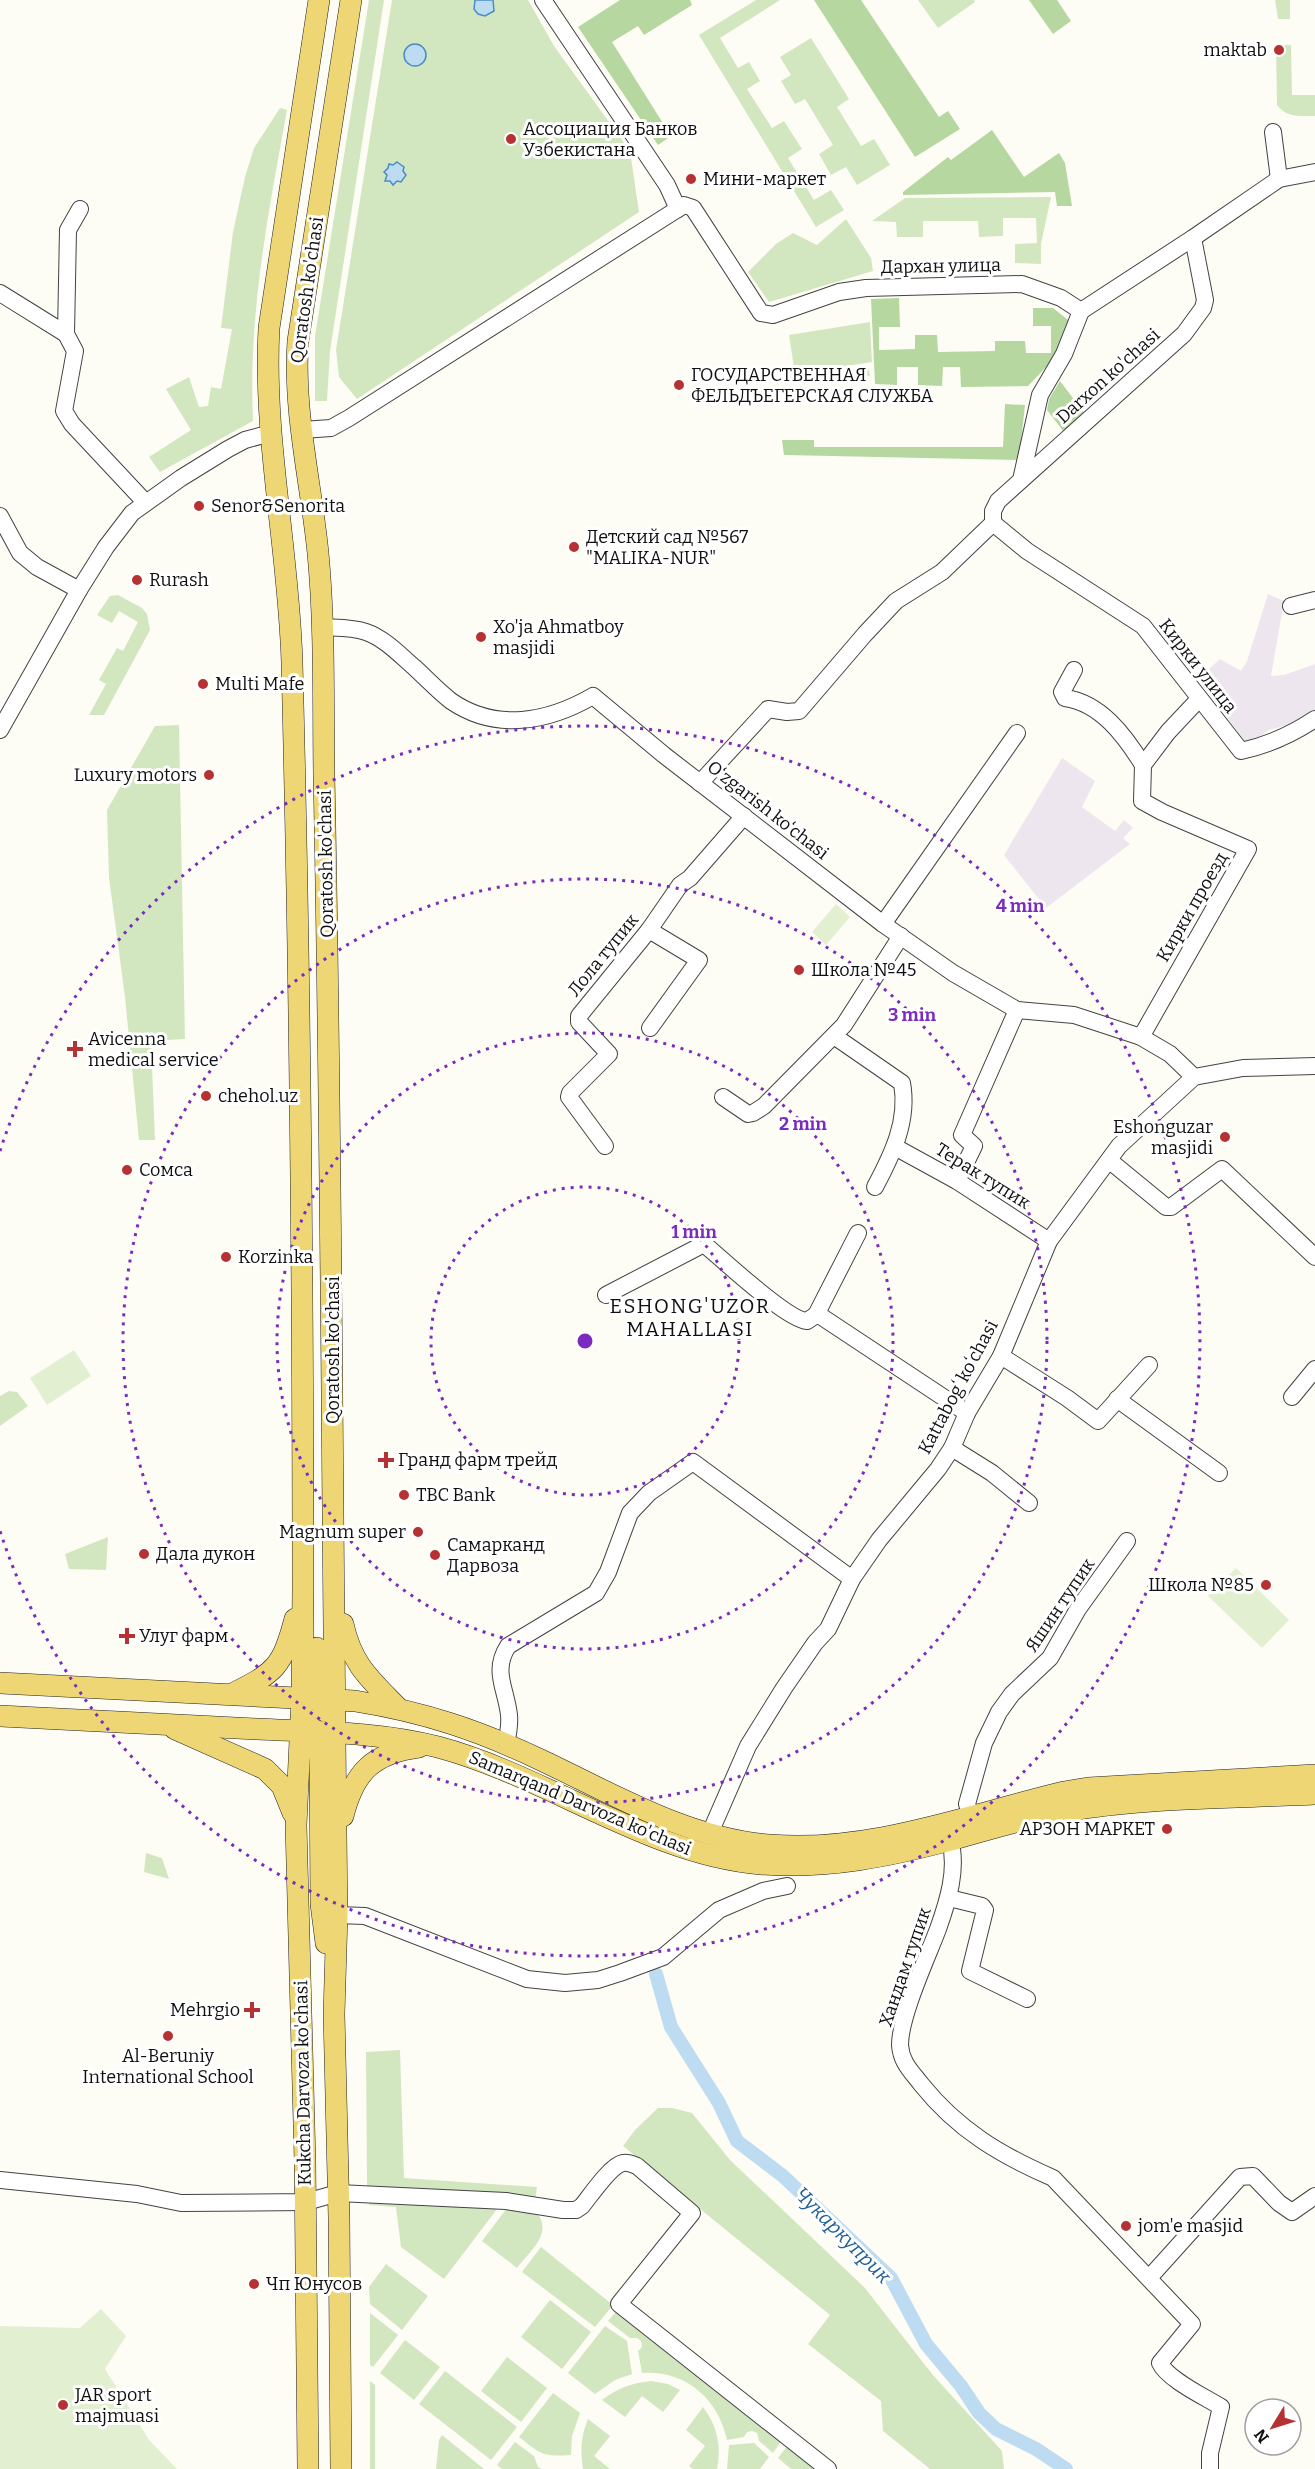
<svg xmlns="http://www.w3.org/2000/svg" width="1315" height="2469" font-family="Bitter,serif">
<style>
.industrial{fill:#ede6ee}
.green{fill:#d2e7c0}
.forest{fill:#b6d7a0}
.pitch{fill:#e3efd1}
.water{fill:#bddcf2;stroke:#4a8dc3;stroke-width:1.5}
.lines{fill:none;stroke-linecap:round;stroke-linejoin:round}
.canal{stroke:#bddcf2;stroke-width:14}
.minor-casing{stroke:#434343;stroke-width:18}
.major-casing{stroke:#212121;stroke-width:22}
.minor{stroke:#fff;stroke-width:16}
.major{stroke:#eed675;stroke-width:21}
.ring{fill:none;stroke:#7b2cbf;stroke-width:3;stroke-dasharray:3 6}
.poi-dot{fill:#b63232;stroke:#fff;stroke-width:2}
.labels{text-anchor:middle;stroke-width:6;stroke-linejoin:round;paint-order:stroke}
.poi-label{font-size:18px;fill:#101010;stroke:#fff;text-anchor:start}
.street-label{font-size:18px;fill:#101010;stroke:#fff}
.neighbourhood-label{font-size:20px;letter-spacing:1.5px;fill:#101010;stroke:#fff}
.water-label{font-size:20px;font-style:italic;fill:#22609a;stroke:#fff}
.centre{fill:#7b2cbf;stroke:#fff;stroke-width:3}
.ring-label{font-size:18px;text-anchor:middle;font-weight:bold;fill:#7b2cbf;stroke:#fff;stroke-width:6;stroke-linejoin:round;paint-order:stroke}
</style>
<rect width="100%" height="100%" fill="#fefdf5"/>
<g class="industrial">
<polygon points="1268,594 1284,601 1271,676 1284,675 1315,664 1315,711 1297,722 1269,730 1248,745 1198,679 1220,659 1241,671 1247,661"/>
<polygon points="1062,758 1095,781 1082,807 1115,831 1124,820 1133,828 1123,838 1130,844 1046,908 1004,855"/>
</g>
<g class="green">
<polygon points="369,0 384,0 330,351 327,401 315,401 315,336"/>
<polygon points="392,0 528,0 554,46 630,151 639,212 357,399 339,377 336,350"/>
<polygon points="756,0 780,0 720,38 738,68 749,62 760,81 747,89 772,128 784,121 802,149 788,158 814,200 831,190 844,210 816,227 699,35"/>
<polygon points="918,0 974,0 975,2 938,28"/>
<polygon points="1275,0 1290,0 1290,19 1278,19"/>
<polygon points="811,38 849,99 837,107 861,146 874,139 890,165 857,185 846,167 831,175 819,154 833,145 805,99 795,104 781,81 791,75 780,57"/>
<path d="M1276,45H1291L1292,95H1315V116C1300,116 1287,118 1277,105Z"/>
<path d="M280,108L287,110C268,215 248,314 253,421L160,472L149,457L191,430L166,389L189,377L199,407L208,406L211,387L221,389L232,329L221,328L233,232L245,177L254,148Z"/>
<polygon points="1051,197 1041,244 1041,264 1015,263 1015,244 1037,243 1036,218 1003,218 1003,236 979,237 978,221 923,221 923,237 897,237 896,222 872,221 905,198"/>
<polygon points="846,219 871,258 873,271 769,302 748,272 776,244 793,233 817,245"/>
<polygon points="870,322 872,362 801,373 869,369 870,376 783,382 783,375 795,374 789,335"/>
<polygon points="118,595 142,608 147,614 150,630 104,715 89,715 106,684 99,680 117,648 123,651 138,622 119,611 112,623 97,615 110,596"/>
<polygon points="179,725 185,1039 151,1041 155,1140 139,1140 125,997 109,878 107,810 155,726"/>
<polygon points="9,1391 17,1392 28,1406 0,1426 0,1396"/>
<polygon points="108,1537 106,1570 69,1569 65,1554"/>
<polygon points="146,1853 162,1858 169,1879 144,1872"/>
<polygon points="400,2050 404,2178 537,2187 535,2201 367,2186 366,2052"/>
<polygon points="658,2108 672,2108 692,2113 730,2160 865,2288 932,2374 1002,2451 1004,2469 930,2469 883,2431 881,2401 808,2344 830,2315 623,2146 635,2130"/>
<polygon points="369,2199 497,2209 444,2279 401,2247 396,2207 369,2205"/>
<path d="M507,2208L538,2214C552,2235 530,2251 517,2268L482,2241Z"/>
<polygon points="541,2247 613,2305 595,2327 522,2272"/>
<polygon points="386,2264 428,2296 402,2330 370,2304 369,2287"/>
<polygon points="550,2300 591,2332 562,2369 521,2337"/>
<path d="M618,2309L782,2440L773,2453L759,2441L757,2433L752,2431L747,2432L744,2437L727,2440C718,2398 685,2370 642,2373L638,2351L642,2347L641,2341L637,2338H630L608,2321Z"/>
<polygon points="370,2313 398,2335 373,2367 370,2365"/>
<polygon points="605,2326 627,2341 632,2374 615,2380 595,2394 568,2373"/>
<polygon points="405,2340 440,2367 414,2400 380,2373"/>
<polygon points="507,2357 547,2388 521,2422 481,2391"/>
<polygon points="445,2371 517,2427 491,2460 419,2404"/>
<polygon points="370,2381 375,2385 375,2469 370,2469"/>
<path d="M651,2381L668,2384L680,2390L663,2412L642,2396L625,2417L602,2400C618,2388 631,2383 651,2381Z"/>
<path d="M553,2393L580,2413L572,2436L571,2455C542,2457 541,2454 519,2437Z"/>
<path d="M703,2407C717,2425 722,2447 717,2469H693L689,2466L705,2446L686,2430Z"/>
<path d="M588,2419L610,2436L594,2456L610,2469H583C580,2450 581,2436 588,2419Z"/>
<polygon points="442,2435 484,2469 436,2469 439,2440"/>
<polygon points="515,2442 534,2456 538,2467 542,2469 502,2469 497,2465"/>
<polygon points="754,2443 769,2457 760,2469 727,2469 729,2445"/>
<polygon points="788,2445 818,2469 791,2469 778,2458"/>
</g>
<g class="forest">
<polygon points="620,0 690,0 692,5 644,35 638,26 612,42 671,136 658,145 578,27"/>
<polygon points="814,0 861,0 939,117 948,111 960,129 915,157"/>
<polygon points="1029,0 1057,0 1071,21 1053,34"/>
<polygon points="992,130 1024,177 1059,153 1065,163 1072,206 1057,206 1055,192 903,195 903,192 948,157 951,160"/>
<polygon points="899,298 900,327 879,327 879,350 915,349 915,335 937,335 938,352 995,351 995,341 1025,341 1026,353 1051,353 1051,326 1033,326 1033,308 1053,308 1072,323 1070,342 1028,386 961,387 960,367 943,367 942,386 918,385 918,367 897,367 897,385 875,384 871,299"/>
<polygon points="1060,381 1086,415 1064,432 1047,410 1049,399"/>
<polygon points="1005,404 1025,405 1019,460 784,455 782,440 814,440 814,447 1003,447"/>
</g>
<g class="pitch">
<polygon points="836,904 850,917 826,945 812,932"/>
<polygon points="74,1350 91,1376 47,1405 30,1378"/>
<polygon points="1236,1568 1289,1620 1262,1648 1208,1596"/>
<polygon points="101,2309 126,2336 105,2369 149,2440 177,2469 0,2469 0,2326 80,2328"/>
</g>
<g class="water">
<polygon points="475,0 493,0 494,11 485,16 478,14 474,9"/>
<circle cx="415" cy="55" r="11"/>
<polygon points="397,162 404,167 403,171 406,175 401,182 397,181 393,185 390,181 385,181 387,175 384,172 388,168 389,164 393,165"/>
</g>
<g class="lines">
<polyline class="canal" points="656,1974 671,2027 719,2103 737,2141 783,2176 891,2278 926,2344 961,2386 979,2413 996,2429 1036,2449 1066,2469"/>
<g class="minor-casing">
<g id="minor">
<polyline points="543,0 667,185 678,209"/>
<polyline points="1273,132 1279,179"/>
<polyline points="80,209 68,230 66,334 75,351 64,411 72,424 145,502"/>
<polyline points="0,293 66,334"/>
<polyline points="1081,311 1193,238 1279,179 1315,172"/>
<polyline points="302,430 331,428 349,418 684,205 693,208 761,313 773,315 839,292 866,288 1022,284 1061,298 1081,311"/>
<polyline points="1021,480 1040,395 1064,354 1081,311"/>
<polyline points="0,516 20,553 37,567 79,590"/>
<path d="M993,523L1027,551L1143,626L1241,751C1269,745 1291,735 1315,719"/>
<polyline points="993,523 993,511 998,501 1184,334 1203,308 1205,300 1193,238"/>
<polyline points="1291,606 1315,600"/>
<path d="M321,627C336,628 352,627 366,632C384,638 400,655 414,667C426,678 438,691 451,701C496,732 548,722 593,696L664,755L883,924L953,973L1017,1010L1074,1015L1141,1037L1170,1054L1194,1077"/>
<path d="M1074,670L1062,692L1065,698C1101,703 1125,736 1143,765"/>
<polyline points="0,730 79,590 106,547 132,513 181,478 228,449 245,440 271,433"/>
<polyline points="700,783 768,709 787,712 799,711 865,634 896,601 942,572 993,523"/>
<polyline points="883,924 1017,733"/>
<polyline points="649,930 699,960 650,1028"/>
<path d="M834,1036L902,1083C909,1121 892,1155 875,1187"/>
<polyline points="1141,1037 1248,849 1162,812 1142,801 1143,765 1168,732 1199,699"/>
<polyline points="723,1097 748,1114 753,1113 764,1106 844,1025 901,936"/>
<polyline points="605,1146 569,1097 570,1093 609,1054 579,1022 579,1016 649,930 680,885 690,878 744,816"/>
<polyline points="895,1147 957,1181 1049,1241"/>
<polyline points="1110,1161 1166,1207 1171,1207 1222,1169 1315,1257"/>
<polyline points="957,1181 974,1146 962,1135 1017,1010"/>
<path d="M606,1295L704,1244C722,1259 787,1320 807,1321L816,1315L822,1317L967,1413"/>
<polyline points="816,1315 858,1233"/>
<polyline points="1001,1356 1067,1398 1098,1421 1149,1365"/>
<polyline points="1292,1397 1315,1369"/>
<polyline points="1117,1399 1219,1473"/>
<polyline points="952,1448 992,1473 1029,1503"/>
<path d="M506,1744C508,1735 510,1724 509,1715C506,1688 492,1671 508,1646L596,1593L608,1572L630,1513L649,1493L693,1462L852,1579"/>
<polyline points="971,1816 967,1804 984,1743 999,1712 1012,1694 1050,1658 1078,1609 1127,1541"/>
<polyline points="710,1833 748,1746 784,1688 815,1643 828,1629 852,1579 879,1540 938,1469 952,1448 967,1413 1001,1356 1049,1241 1119,1146 1194,1077 1243,1068 1315,1066"/>
<path d="M950,1840C958,1869 948,1901 938,1929C927,1958 900,2016 900,2045C901,2062 911,2071 921,2084C958,2130 1000,2155 1053,2178L1192,2324L1160,2363C1167,2379 1205,2397 1221,2407L1210,2453V2469"/>
<polyline points="949,1898 982,1906 985,1910 970,1971 1027,1999"/>
<polyline points="337,1915 365,1916 527,1979 565,1983 598,1980 620,1973 663,1957 719,1910 763,1891 787,1886"/>
<path d="M0,2180L137,2194L181,2203L306,2202L338,2193L506,2201L563,2210H576L582,2206C590,2196 611,2165 623,2163C628,2162 632,2164 637,2166L692,2213L619,2304L828,2469"/>
<polyline points="1149,2278 1240,2177 1253,2176 1279,2203 1292,2212 1315,2196"/>
</g>
</g>
<g class="major-casing">
<g id="major">
<path d="M343,1624C352,1665 370,1679 398,1708"/>
<polyline points="317,1648 319,1699 325,1711"/>
<path d="M0,1683L355,1701C424,1712 478,1730 541,1760C613,1794 688,1839 770,1845C870,1853 968,1815 1064,1792L1088,1788L1315,1775"/>
<path d="M232,1694C276,1672 282,1667 295,1619"/>
<path d="M0,1716C86,1720 171,1725 257,1729C317,1732 379,1732 438,1747C547,1776 649,1855 761,1864C827,1869 891,1856 954,1839C991,1829 1028,1817 1066,1811C1147,1797 1232,1798 1315,1794"/>
<polyline points="308,1719 320,1758 321,1904 326,1943"/>
<polyline points="175,1729 265,1769 282,1786 293,1813"/>
<path d="M343,1816C354,1772 373,1753 419,1747"/>
<path d="M308,2469L305,2161L296,1825L302,1698L303,1590C303,1281 300,972 292,663C289,551 263,440 269,328L319,0"/>
<path d="M341,2469L339,2218L334,2014L337,1915C332,1535 332,1155 324,775C323,701 325,626 318,553C311,482 293,412 298,341L351,0"/>
</g>
</g>
<use href="#minor" class="minor"/>
<use href="#major" class="major"/>
</g>
<g class="ring">
<circle cx="585" cy="1341" r="154"/>
<circle cx="585" cy="1341" r="308"/>
<circle cx="585" cy="1341" r="462"/>
<path d="M0 1151A615 615 0 1 1 0 1531"/>
</g>
<g class="poi-dot">
<circle cx="1279" cy="50" r="6"/>
<circle cx="511" cy="139" r="6"/>
<circle cx="691" cy="179" r="6"/>
<circle cx="679" cy="385" r="6"/>
<circle cx="199" cy="506" r="6"/>
<circle cx="574" cy="547" r="6"/>
<circle cx="137" cy="580" r="6"/>
<circle cx="481" cy="637" r="6"/>
<circle cx="203" cy="684" r="6"/>
<circle cx="209" cy="775" r="6"/>
<circle cx="799" cy="970" r="6"/>
<path d="M72 1040h6v6h6v6h-6v6h-6v-6h-6v-6h6z"/>
<circle cx="206" cy="1096" r="6"/>
<circle cx="1225" cy="1137" r="6"/>
<circle cx="127" cy="1170" r="6"/>
<circle cx="226" cy="1257" r="6"/>
<path d="M383 1451h6v6h6v6h-6v6h-6v-6h-6v-6h6z"/>
<circle cx="404" cy="1495" r="6"/>
<circle cx="418" cy="1532" r="6"/>
<circle cx="144" cy="1554" r="6"/>
<circle cx="435" cy="1555" r="6"/>
<circle cx="1266" cy="1585" r="6"/>
<path d="M124 1627h6v6h6v6h-6v6h-6v-6h-6v-6h6z"/>
<circle cx="1167" cy="1829" r="6"/>
<path d="M249 2001h6v6h6v6h-6v6h-6v-6h-6v-6h6z"/>
<circle cx="168" cy="2036" r="6"/>
<circle cx="1126" cy="2226" r="6"/>
<circle cx="254" cy="2284" r="6"/>
<circle cx="63" cy="2405" r="6"/>
</g>
<g class="labels">
<g class="poi-label">
<text x="1267" y="56" text-anchor="end">maktab</text>
<text x="523" y="135">Ассоциация Банков<tspan x="523" dy="21">Узбекистана</tspan></text>
<text x="703" y="185">Мини-маркет</text>
<text x="691" y="381">ГОСУДАРСТВЕННАЯ<tspan x="691" dy="21">ФЕЛЬДЪЕГЕРСКАЯ СЛУЖБА</tspan></text>
<text x="211" y="512">Senor&amp;Senorita</text>
<text x="586" y="543">Детский сад №567<tspan x="586" dy="21">"MALIKA-NUR"</tspan></text>
<text x="149" y="586">Rurash</text>
<text x="493" y="633">Xo'ja Ahmatboy<tspan x="493" dy="21">masjidi</tspan></text>
<text x="215" y="690">Multi Mafe</text>
<text x="197" y="781" text-anchor="end">Luxury motors</text>
<text x="811" y="976">Школа №45</text>
<text x="88" y="1045">Avicenna<tspan x="88" dy="21">medical service</tspan></text>
<text x="218" y="1102">chehol.uz</text>
<text x="1213" y="1133" text-anchor="end">Eshonguzar<tspan x="1213" dy="21">masjidi</tspan></text>
<text x="139" y="1176">Сомса</text>
<text x="238" y="1263">Korzinka</text>
<text x="398" y="1466">Гранд фарм трейд</text>
<text x="416" y="1501">TBC Bank</text>
<text x="406" y="1538" text-anchor="end">Magnum super</text>
<text x="447" y="1551">Самарканд<tspan x="447" dy="21">Дарвоза</tspan></text>
<text x="156" y="1560">Дала дукон</text>
<text x="1254" y="1591" text-anchor="end">Школа №85</text>
<text x="139" y="1642">Улуг фарм</text>
<text x="1155" y="1835" text-anchor="end">АРЗОН МАРКЕТ</text>
<text x="240" y="2016" text-anchor="end">Mehrgio</text>
<text x="168" y="2062" text-anchor="middle">Al-Beruniy<tspan x="168" dy="21">International School</tspan></text>
<text x="1138" y="2232">jom'e masjid</text>
<text x="266" y="2290">Чп Юнусов</text>
<text x="75" y="2401">JAR sport<tspan x="75" dy="21">majmuasi</tspan></text>
</g>
<g class="street-label">
<text transform="translate(941 266) rotate(-1)" y="6">Дархан улица</text>
<text transform="translate(307 290) rotate(-82)" y="6">Qoratosh ko'chasi</text>
<text transform="translate(1108 376) rotate(-42)" y="6">Darxon ko'chasi</text>
<text transform="translate(1198 666) rotate(52)" y="6">Кирки улица</text>
<text transform="translate(768 810) rotate(38)" y="6">O‘zgarish ko‘chasi</text>
<text transform="translate(326 864) rotate(-91)" y="6">Qoratosh ko'chasi</text>
<text transform="translate(1192 907) rotate(-60)" y="6">Кирки проезд</text>
<text transform="translate(603 955) rotate(-51)" y="6">Лола тупик</text>
<text transform="translate(983 1176) rotate(32)" y="6">Терак тупик</text>
<text transform="translate(333 1350) rotate(-90)" y="6">Qoratosh ko'chasi</text>
<text transform="translate(958 1387) rotate(-62)" y="6">Kattabogʻ koʻchasi</text>
<text transform="translate(1060 1605) rotate(-56)" y="6">Яшин тупик</text>
<text transform="translate(580 1803) rotate(23)" y="6">Samarqand Darvoza ko'chasi</text>
<text transform="translate(905 1967) rotate(-71)" y="6">Хандам тупик</text>
<text transform="translate(303 2083) rotate(-91)" y="6">Kukcha Darvoza ko'chasi</text>
</g>
<g class="neighbourhood-label">
<text x="690" y="1313">ESHONG'UZOR<tspan x="690" dy="23">MAHALLASI</tspan></text>
</g>
<g class="water-label">
<text transform="translate(843 2235) rotate(45)" y="7">Чукаркуприк</text>
</g>
</g>
<circle cx="585" cy="1341" r="9" class="centre"/>
<g class="ring-label">
<text x="1020" y="912">4 min</text>
<text x="912" y="1021">3 min</text>
<text x="803" y="1130">2 min</text>
<text x="694" y="1238">1 min</text>
</g>
<g transform="translate(1273 2427) rotate(232)"><circle r="28" fill="#ffffff" stroke="#9f9f9f" stroke-width="1.5"/>
<path d="M0-4.5L10 22L0 15L-10 22Z" fill="#b63232"/>
<text y="-9" font-size="16" font-weight="bold" text-anchor="middle" fill="#101010">N</text>
</g>
</svg>
